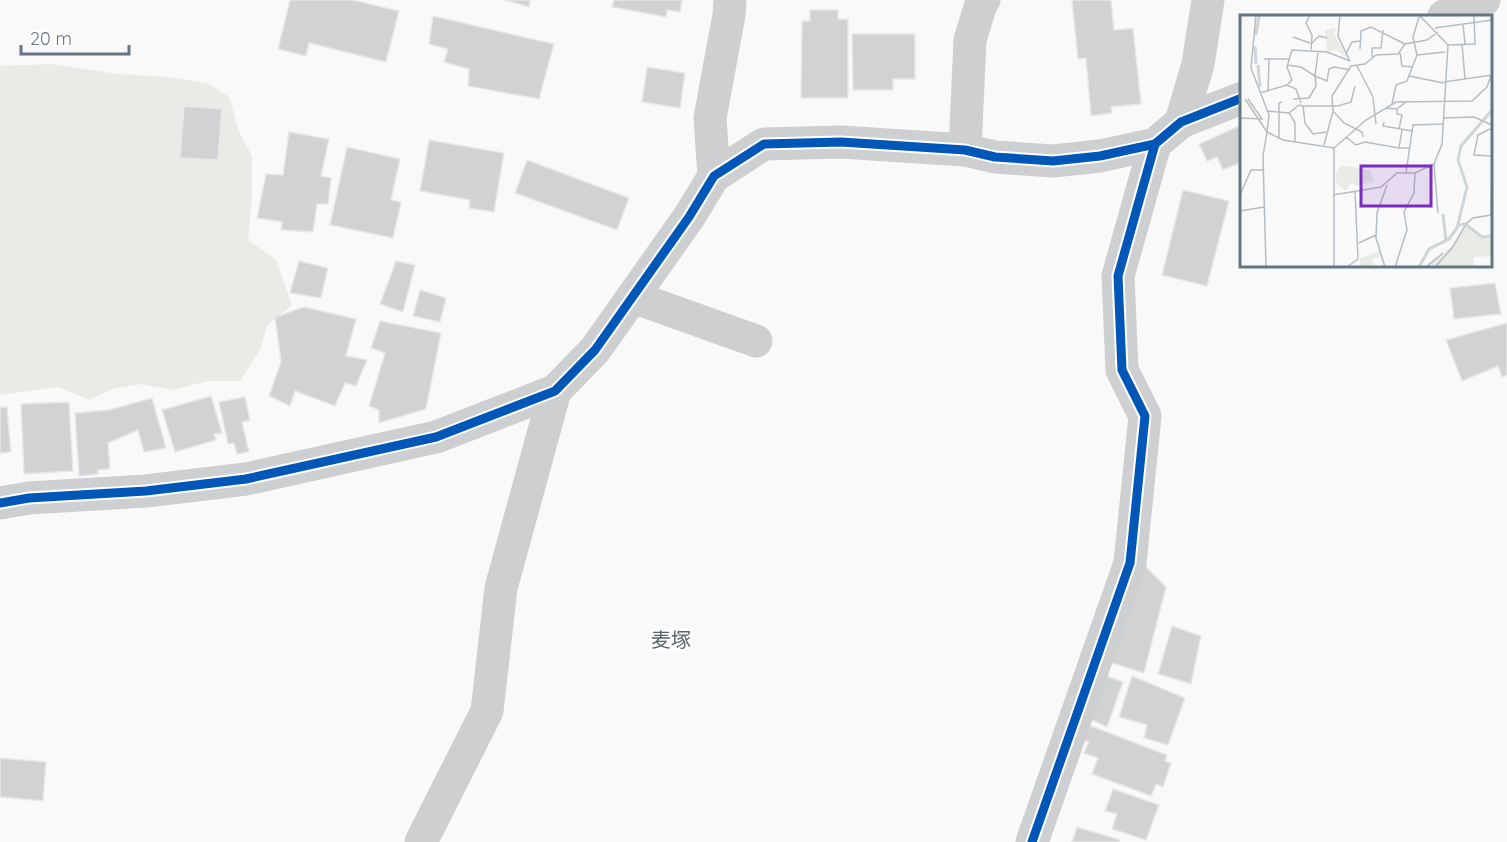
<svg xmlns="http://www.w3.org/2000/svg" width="1507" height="842" font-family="Quicksand,'Noto Sans JP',sans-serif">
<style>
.green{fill:#e8ebe6}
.building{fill:#d0d2d3;stroke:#e8e8e8;stroke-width:1.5}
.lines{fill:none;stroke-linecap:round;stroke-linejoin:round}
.minor{stroke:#cecfd0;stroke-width:33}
.cycleway-casing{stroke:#fff;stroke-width:13}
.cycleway{stroke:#0057b8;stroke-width:9}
.labels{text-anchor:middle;stroke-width:6;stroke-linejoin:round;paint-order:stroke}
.quarter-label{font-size:20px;fill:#57646e;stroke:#fff}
.inset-river{fill:none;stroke:#ced6d9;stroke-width:3}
.inset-road{fill:none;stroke:#b5bdc3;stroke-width:1.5}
.view{fill:#7b2cbf;fill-opacity:0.15;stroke:#7b2cbf;stroke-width:3}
.inset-edge{fill:none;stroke:#657683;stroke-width:3}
</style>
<rect width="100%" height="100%" fill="#f9f9f9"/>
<polygon class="green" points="52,64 118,74 170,77 207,83 229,97 239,132 252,156 252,196 248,240 276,260 292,305 267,326 260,350 240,381 208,381 173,390 141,384 112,389 90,400 58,387 0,395 0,66"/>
<g class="building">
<polygon points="290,0 353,0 399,11 386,62 309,43 306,56 278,49"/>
<polygon points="505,0 530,0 529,7"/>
<polygon points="614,0 682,0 680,12 667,10 666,17 612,7"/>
<polygon points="1072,0 1111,0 1114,30 1133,28 1141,104 1111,107 1112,113 1091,116 1086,58 1078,59"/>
<polygon points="810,10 838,10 838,19 848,19 848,98 801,98 802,21 810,21"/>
<polygon points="433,16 554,44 539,99 468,86 469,69 444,62 448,49 429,44"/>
<polygon points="852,34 915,34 915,79 893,79 893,90 853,90"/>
<polygon points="647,67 685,73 680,108 642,102"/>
<polygon points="184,106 222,109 218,160 180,158"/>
<polygon points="1239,126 1242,133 1242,162 1223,170 1217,157 1207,161 1199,144"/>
<polygon points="289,132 329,139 321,176 331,178 328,204 317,204 313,232 281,230 282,222 257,218 266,174 283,175"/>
<polygon points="429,140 504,153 494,212 469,208 470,200 420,191"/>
<polygon points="347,147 400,159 391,200 401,202 393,238 330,225"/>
<polygon points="527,160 629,198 617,230 515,193"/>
<polygon points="1183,190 1229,201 1207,286 1162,275"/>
<polygon points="299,261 328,268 321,298 290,293"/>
<polygon points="396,261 415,265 403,312 380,304"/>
<polygon points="1495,283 1501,314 1454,319 1450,288"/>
<polygon points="420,290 446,298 440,322 413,316"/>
<polygon points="304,307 356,319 346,356 367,360 356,386 345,383 335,406 295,391 290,406 269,396 281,362 275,317"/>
<polygon points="380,321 441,333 426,409 379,423 379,410 369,406 385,353 371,348"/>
<polygon points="1507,323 1507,375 1502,377 1498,366 1462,381 1446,340"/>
<polygon points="211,396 222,433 214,434 216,440 175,452 162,410"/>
<polygon points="245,397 250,420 242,422 249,452 237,454 234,443 228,444 219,402"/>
<polygon points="152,398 166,448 144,452 138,430 108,443 110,469 98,470 98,474 79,476 75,413 109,410"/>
<polygon points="69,402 73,471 24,474 21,404"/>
<polygon points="0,407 7,407 11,452 0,453"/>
<polygon points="1142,563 1166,587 1144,673 1109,662"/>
<polygon points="1172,626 1201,636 1191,684 1158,674"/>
<polygon points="1099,673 1123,682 1107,727 1085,717"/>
<polygon points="1132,676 1185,698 1168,745 1144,738 1147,725 1119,717"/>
<polygon points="1083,723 1167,755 1165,761 1171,763 1163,787 1156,784 1151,796 1092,774 1098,758 1084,753 1089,742 1077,738"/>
<polygon points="0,758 46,762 43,801 0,797"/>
<polygon points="1113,789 1159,805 1146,840 1112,829 1117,814 1105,811"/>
<polygon points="1077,827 1120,840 1119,842 1072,842"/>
</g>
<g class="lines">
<g class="minor">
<polyline points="1444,16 1484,0"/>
<polyline points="1181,122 1198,64 1208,0"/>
<polyline points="965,150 970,40 981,4 984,0"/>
<polyline points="714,176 710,118 729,15 730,0"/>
<polyline points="633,297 756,341"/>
<polyline points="0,503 29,498 146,491 246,479 436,437 555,391 595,350 689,217 714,176 764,144 841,142 965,150 995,157 1053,161 1100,156 1155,144 1181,122 1242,98"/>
<polyline points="421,842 487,711 501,588 555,391"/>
<polyline points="1032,842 1130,563 1145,416 1122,370 1118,276 1155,144"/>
</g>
<g class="cycleway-casing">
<g id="cycleway">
<polyline points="0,503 29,498 146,491 246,479 436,437 555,391 595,350 689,217 714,176 764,144 841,142 965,150 995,157 1053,161 1100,156 1155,144 1181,122 1242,98"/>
<polyline points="1032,842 1130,563 1145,416 1122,370 1118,276 1155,144"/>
</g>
</g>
<use href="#cycleway" class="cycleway"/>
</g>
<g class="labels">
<g class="quarter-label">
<text x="671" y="647">麦塚</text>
</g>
</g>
<g transform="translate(1240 15)">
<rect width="252" height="252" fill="#f9f9f9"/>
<path d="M96,13L94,19L109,45L97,35L87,37L85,15ZM102,150L130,155L134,166L116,171L112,167L106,176L97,169L95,159ZM226,212L242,223H252V241L234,242V252H184L214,230ZM141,236V241L131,245L135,251L144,252H120V243Z" fill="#e8ebe6"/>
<path class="inset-river" d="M16,20L19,1M15,31L16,49M18,50L20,72M203,199L206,226M217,211L225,209L242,222L252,221M179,252L189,234L209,224L217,213L227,172L218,145L221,131L252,95"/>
<path class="inset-road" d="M16,0L11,53L29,100L27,117L43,125L94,133M70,0L66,8L72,20L71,35M100,0L98,21L110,46M223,9L225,29M195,13L252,5M53,22L70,28M71,29L79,21L87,23M222,29L225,64M208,30L235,29L234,0M120,34L121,16L131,12L165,29M78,38L75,61L87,66L89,54L94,52L110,55M160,38L162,51L172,52M106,39L112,27L120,26M177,40L205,37M132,42V33H141L143,15M24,44H49M47,50L61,52L75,61L76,71L69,83L53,84M117,51L133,82L136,109M169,61L204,68M204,67L252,60M47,70L52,65L47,52L52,35L87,37L110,46M28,77L29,44M20,78L47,70L56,74L61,88M5,84L27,117L23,141L26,252M152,89L156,70L167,66L177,40L173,22L179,2M63,91H98L111,87L115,71M146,93L157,94L167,86M157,94V99L162,100L159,114M28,96L49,98M93,96L104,108L122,117L123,122M203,103L234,102L252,110M144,107L143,111L172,116M252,113L238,120L234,140L252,141M0,114V103L22,104L8,84M162,115L159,133H170M106,122L116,130L125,127L159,133M39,124V88L42,87M55,127V108L49,98L59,90L63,91L65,108L73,119L86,117M84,130L93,96L92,81L111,51L125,49L136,40L158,39L165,29L187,25L198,17M194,149L198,198M166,158L173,110L203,109M0,180L11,155H24M93,180L141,172L157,158H175L194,149L202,129L208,30L179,0M0,196L24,192M226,209L233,203L251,200L252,157M119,228L136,220M94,252V133L126,105L156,87L232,86L247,72L252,58M107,252L118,244L115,176M145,252L136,223L137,198L147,170M155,252L167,215L164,197L174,178L175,158M186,252L203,238M195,252L212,233L225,211"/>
<path class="view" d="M121,151H191V191H121Z"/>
<rect width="252" height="252" class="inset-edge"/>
</g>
<path d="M21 45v9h108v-9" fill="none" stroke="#657683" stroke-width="3"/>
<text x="30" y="45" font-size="18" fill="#657683" stroke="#ffffff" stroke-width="4.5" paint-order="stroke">20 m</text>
</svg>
